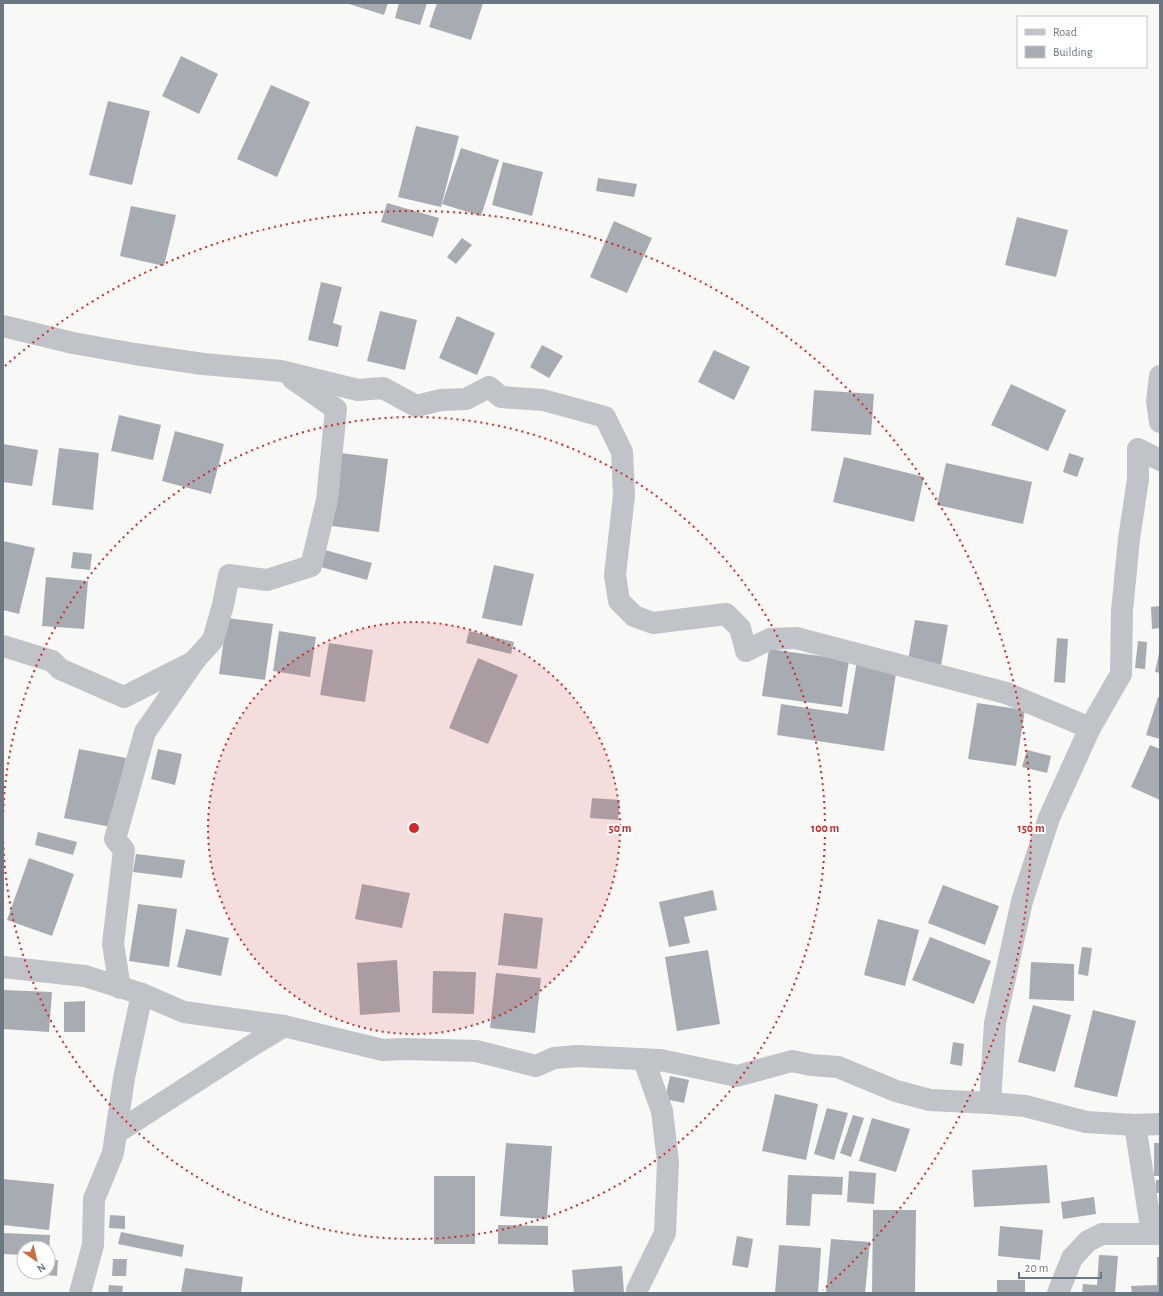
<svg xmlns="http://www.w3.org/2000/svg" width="1163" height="1296" font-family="'Alegreya Sans',sans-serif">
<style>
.building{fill:#a6acb2}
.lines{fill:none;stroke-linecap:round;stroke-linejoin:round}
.minor{stroke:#c0c3c7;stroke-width:22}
.ring{fill:none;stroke:#d62828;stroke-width:2;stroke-dasharray:2 4}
.centre{fill:#d62828;stroke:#fff;stroke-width:2}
.ring-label{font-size:12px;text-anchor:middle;font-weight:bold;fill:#d62828;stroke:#fff;stroke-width:4;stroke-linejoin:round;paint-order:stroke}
</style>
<rect width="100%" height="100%" fill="#f8f8f6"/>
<g class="building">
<polygon points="346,3 388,3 384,15"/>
<polygon points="399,3 427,3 420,25 395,18"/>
<polygon points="437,3 483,3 471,40 429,27"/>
<polygon points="181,56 218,74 199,114 162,96"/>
<polygon points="271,85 310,102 277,177 237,159"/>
<polygon points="108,101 150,111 132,185 89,175"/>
<polygon points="416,126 459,136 441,207 398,197"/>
<polygon points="461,148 499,160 481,216 442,204"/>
<polygon points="503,162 543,172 532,216 492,205"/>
<polygon points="598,178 637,184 634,197 596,191"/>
<polygon points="387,203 439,218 433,237 381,222"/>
<polygon points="131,206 176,215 164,266 120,256"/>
<polygon points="1017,217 1068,230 1056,277 1005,265"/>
<polygon points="614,221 652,238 627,293 590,277"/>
<polygon points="462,238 472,245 456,264 447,257"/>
<polygon points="321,282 342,287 333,323 342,326 338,347 308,340"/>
<polygon points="380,311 417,320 405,370 367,361"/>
<polygon points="457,316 495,333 477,375 439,358"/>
<polygon points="542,345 563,356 549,378 530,367"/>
<polygon points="714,350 750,367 734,400 698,382"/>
<polygon points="1011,384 1066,410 1048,451 991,425"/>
<polygon points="814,390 874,394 871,435 811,431"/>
<polygon points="119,415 161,425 153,460 111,451"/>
<polygon points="175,431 224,444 211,494 162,481"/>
<polygon points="3,444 38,450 32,486 3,482"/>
<polygon points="59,448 99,453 93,510 52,505"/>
<polygon points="341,453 388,459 379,532 332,526"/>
<polygon points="1069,453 1084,458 1077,477 1063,472"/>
<polygon points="844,457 924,477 914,522 833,502"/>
<polygon points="946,463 1032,482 1023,524 937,505"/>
<polygon points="3,541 35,548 19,614 3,610"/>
<polygon points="325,550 372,563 367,580 321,567"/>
<polygon points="73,552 92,554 90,570 71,568"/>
<polygon points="494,565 534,574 522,626 482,618"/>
<polygon points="46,577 88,581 84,629 42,626"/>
<polygon points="1160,606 1160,628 1152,629 1151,607"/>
<polygon points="227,618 273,624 265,680 219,674"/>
<polygon points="915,620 948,625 940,672 907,666"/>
<polygon points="279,631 316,637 310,677 273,671"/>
<polygon points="469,631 514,642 511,654 466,643"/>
<polygon points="1057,638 1068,639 1065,683 1054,682"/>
<polygon points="1138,641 1147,642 1145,669 1135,668"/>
<polygon points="329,643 373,650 365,702 320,695"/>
<polygon points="769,649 849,660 842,707 762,696"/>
<polygon points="1159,653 1160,653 1160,673 1155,672"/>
<polygon points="478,658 518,675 488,744 449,728"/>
<polygon points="857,661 897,667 884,751 777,735 781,704 848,714"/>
<polygon points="1158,697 1160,697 1160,739 1146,735"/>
<polygon points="977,703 1025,710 1016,766 968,759"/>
<polygon points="1150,745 1160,749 1160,800 1131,787"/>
<polygon points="79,749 126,758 111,827 64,818"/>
<polygon points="158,749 182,754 175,785 151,779"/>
<polygon points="1027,750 1051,756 1047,773 1022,767"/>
<polygon points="592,798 620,800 618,820 590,818"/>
<polygon points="38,832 77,842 73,855 35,845"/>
<polygon points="136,854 185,860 182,878 133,872"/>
<polygon points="29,858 74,874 52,936 7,920"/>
<polygon points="362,884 410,893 402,928 355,919"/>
<polygon points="943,885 999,906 985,945 928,923"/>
<polygon points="713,890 717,910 684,917 690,943 669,947 659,902"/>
<polygon points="138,904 177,909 169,967 129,961"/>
<polygon points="504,913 543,918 537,969 498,965"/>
<polygon points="878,919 919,930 905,986 864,975"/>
<polygon points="186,929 229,938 221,976 177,967"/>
<polygon points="930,937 991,961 974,1004 912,980"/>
<polygon points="1082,947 1092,948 1088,976 1078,974"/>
<polygon points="708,950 720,1024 677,1031 665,957"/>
<polygon points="397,960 400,1012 360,1015 357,963"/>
<polygon points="1031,962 1074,964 1074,1001 1029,999"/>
<polygon points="433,971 476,972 474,1014 432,1013"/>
<polygon points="496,973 541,978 535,1033 490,1028"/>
<polygon points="3,990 52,992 49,1032 3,1029"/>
<polygon points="85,1001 85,1032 64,1032 64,1002"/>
<polygon points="1033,1005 1071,1015 1055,1072 1018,1062"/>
<polygon points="1093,1010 1136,1021 1117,1097 1074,1087"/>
<polygon points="953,1042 964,1044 962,1066 950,1064"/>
<polygon points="670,1076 689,1080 684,1103 665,1099"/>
<polygon points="775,1094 818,1104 806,1160 762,1151"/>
<polygon points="827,1108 848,1113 834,1160 814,1154"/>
<polygon points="853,1115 864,1118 851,1157 840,1153"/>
<polygon points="872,1118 910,1129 896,1172 859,1161"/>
<polygon points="506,1143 552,1146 547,1219 500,1216"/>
<rect x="1154" y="1143" width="6" height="33"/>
<polygon points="1047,1165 1050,1203 974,1207 972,1170"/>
<polygon points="849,1171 876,1173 874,1204 847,1202"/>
<polygon points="788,1175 843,1177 842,1195 812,1194 810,1226 786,1225"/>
<rect x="434" y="1176" width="41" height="68"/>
<polygon points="3,1179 54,1184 49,1230 3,1225"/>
<polygon points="1156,1180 1160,1180 1160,1193 1155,1193"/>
<polygon points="1094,1197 1096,1214 1063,1219 1061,1202"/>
<polygon points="873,1210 916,1210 915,1293 872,1293"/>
<polygon points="110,1215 125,1216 125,1229 109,1228"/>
<polygon points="498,1225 548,1226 548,1245 498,1244"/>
<polygon points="1000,1226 1043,1230 1040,1260 998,1256"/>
<polygon points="121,1232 184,1245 182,1257 118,1244"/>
<polygon points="3,1233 50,1235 49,1254 48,1254 48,1248 24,1248 24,1255 3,1254"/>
<polygon points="737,1236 753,1239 748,1268 732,1265"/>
<polygon points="831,1239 870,1242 865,1293 826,1293"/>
<polygon points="779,1245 821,1248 818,1293 775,1293"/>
<polygon points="1099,1255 1118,1256 1115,1293 1082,1293 1083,1284 1097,1285"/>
<polygon points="1157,1257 1160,1257 1160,1293 1132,1293 1131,1286 1157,1285"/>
<polygon points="113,1259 127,1259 126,1276 112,1276"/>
<polygon points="48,1260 58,1260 57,1276 46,1275 46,1272 48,1272"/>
<polygon points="622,1266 624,1293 574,1293 572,1270"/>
<polygon points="185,1268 243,1277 241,1293 181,1293"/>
<rect x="997" y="1280" width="28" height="13"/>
<polygon points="109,1285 123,1286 122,1293 108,1293"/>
</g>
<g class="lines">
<g class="minor">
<polyline points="3,326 73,343 135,354 203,364 281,371 358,390 383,388 416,406 441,400 466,399 489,387 501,397 543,400 605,417 622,452 624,495 615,575 619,601 634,616 653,623 726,614 740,628 746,651 770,639 796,638 1006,693 1090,728"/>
<polyline points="1160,376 1157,401 1160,422"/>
<polyline points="3,646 52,661 60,669 124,697 193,662"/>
<polyline points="3,967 85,976 142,994 184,1012 284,1026 383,1050 403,1049 476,1051 536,1066 554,1058 577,1056 660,1060"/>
<polyline points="120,988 113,944 124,850 115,839 145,732 195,660 213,640 223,605 229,575 267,580 311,566 327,500 336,409 293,379"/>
<polyline points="990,1103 995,1023 1022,901 1049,818 1090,728 1121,674 1122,611 1129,539 1138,479 1138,449 1160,460"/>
<polyline points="1135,1125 1152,1234"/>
<polyline points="116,1133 248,1048 284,1026"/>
<polyline points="80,1293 93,1245 94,1199 113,1153 124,1078 142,994"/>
<polyline points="637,1293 637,1290 665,1233 668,1162 662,1111 646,1066 660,1060 737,1076 792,1061 811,1065 838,1067 896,1091 930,1100 990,1103 1025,1106 1086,1122 1135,1125 1160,1124"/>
<polyline points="1058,1293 1072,1258 1088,1241 1102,1234 1160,1234"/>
</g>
</g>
<circle cx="414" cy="828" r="206" fill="#d62828" fill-opacity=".12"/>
<g class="ring">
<circle cx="414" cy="828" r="206"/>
<path d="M3 824A411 411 0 1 1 3 832"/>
<path d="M5 366A617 617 0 1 1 823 1290"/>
</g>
<circle cx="414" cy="828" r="6" class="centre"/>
<g class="ring-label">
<text x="620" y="832">50 m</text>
<text x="825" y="832">100 m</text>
<text x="1031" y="832">150 m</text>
</g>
<rect width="1163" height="1296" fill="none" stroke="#6b7783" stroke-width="8"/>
<rect x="1017" y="16" width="130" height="52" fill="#ffffff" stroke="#c4c9cd"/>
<rect x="1025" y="29" width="20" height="6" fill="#c0c3c7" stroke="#c4c9cd"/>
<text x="1053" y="36" font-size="12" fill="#6b7783">Road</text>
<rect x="1025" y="46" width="20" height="12" fill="#a6acb2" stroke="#c4c9cd"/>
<text x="1053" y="56" font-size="12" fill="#6b7783">Building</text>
<g transform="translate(36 1260) rotate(146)"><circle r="19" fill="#ffffff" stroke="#c4c9cd"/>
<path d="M0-3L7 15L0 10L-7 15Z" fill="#ce6c40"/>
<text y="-6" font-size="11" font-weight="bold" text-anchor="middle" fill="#6b7783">N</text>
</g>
<path d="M1019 1272v6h82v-6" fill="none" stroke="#6b7783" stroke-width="2"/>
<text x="1025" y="1272" font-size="12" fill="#6b7783" stroke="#ffffff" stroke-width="3" paint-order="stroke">20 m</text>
</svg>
